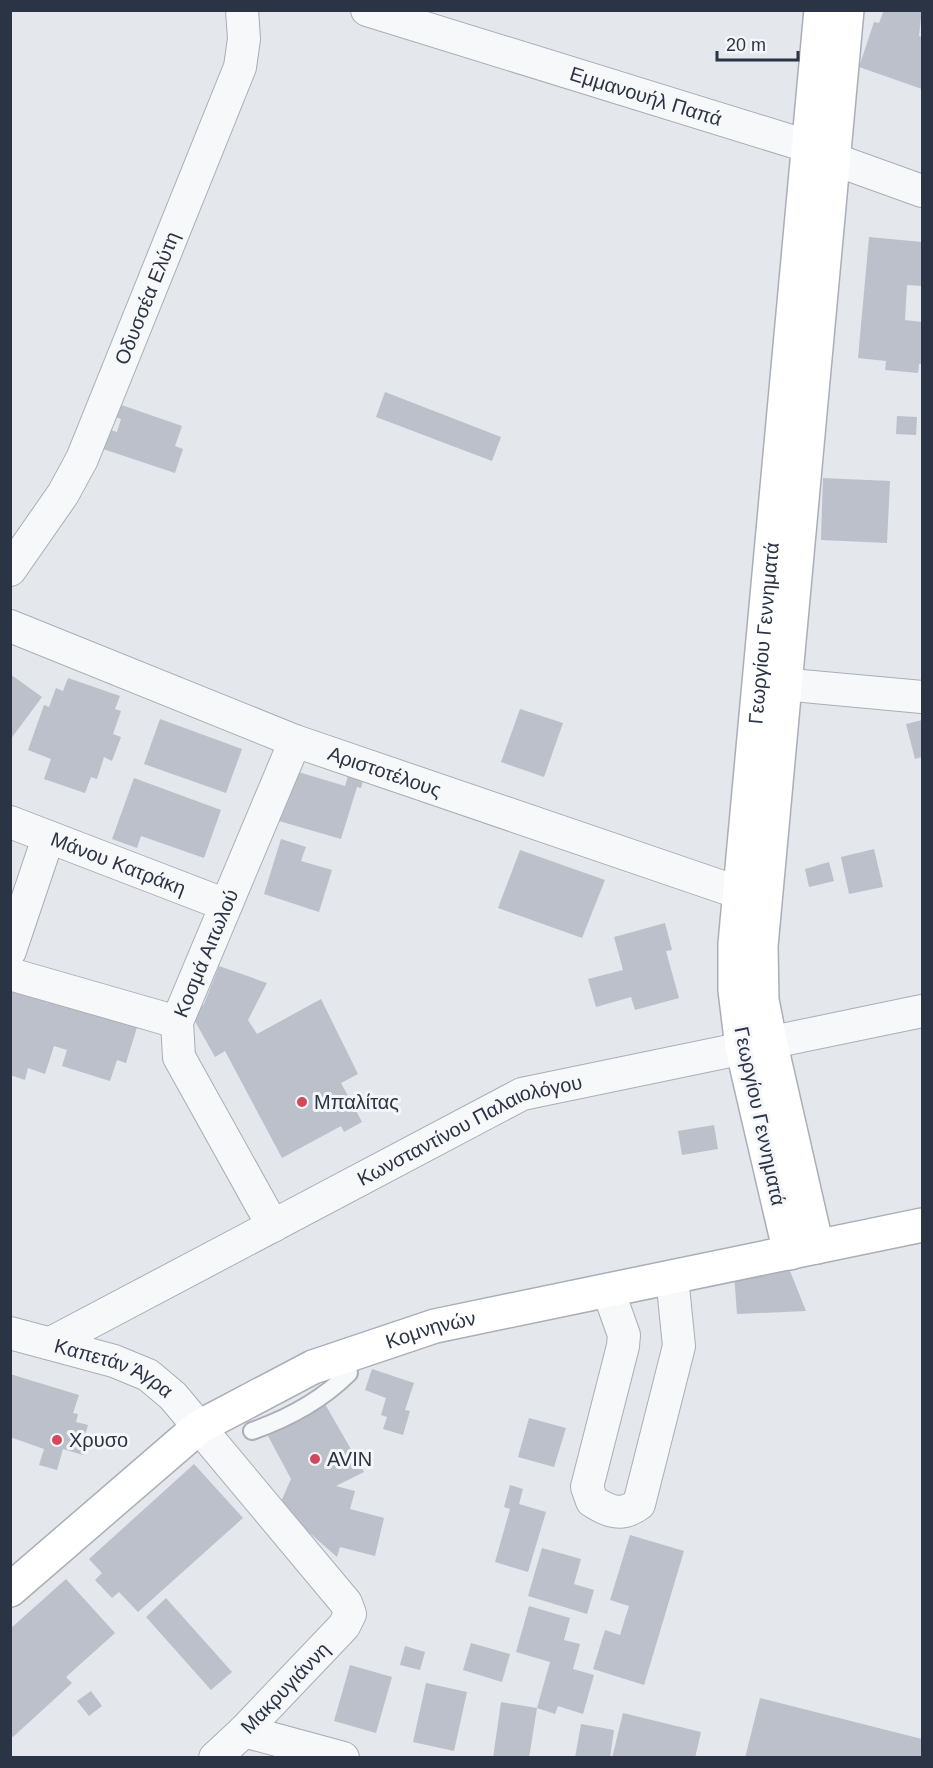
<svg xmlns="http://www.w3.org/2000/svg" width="933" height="1768" font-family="Arial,sans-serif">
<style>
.building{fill:#bbc0ca}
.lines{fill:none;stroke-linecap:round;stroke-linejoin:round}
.lane-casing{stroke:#a9aeb7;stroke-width:20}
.street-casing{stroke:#a9aeb7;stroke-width:34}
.secondary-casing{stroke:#a9aeb7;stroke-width:36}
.lane{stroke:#f7f8fa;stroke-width:16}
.street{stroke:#f7f8fa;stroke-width:32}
.secondary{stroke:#fff;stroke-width:33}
.poi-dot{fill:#d1495b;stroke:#f4f6f9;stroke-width:2}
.labels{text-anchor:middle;stroke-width:6;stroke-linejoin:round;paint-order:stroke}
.street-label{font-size:20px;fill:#2b3445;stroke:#f4f6f9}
.poi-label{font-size:20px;fill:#2b3445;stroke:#f4f6f9;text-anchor:start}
</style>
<rect width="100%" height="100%" fill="#e4e7ec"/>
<g class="building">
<polygon points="884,10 922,10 919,36 922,37 922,89 859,67 874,22 879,23"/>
<polygon points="869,237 922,242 922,286 907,285 905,320 922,322 922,364 919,364 918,373 885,370 886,361 858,358"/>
<polygon points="385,392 501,437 492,461 376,417"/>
<polygon points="110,401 182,426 175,446 183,449 175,473 94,446 101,427 117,432 121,419 105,413"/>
<polygon points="897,416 917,417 916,435 896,434"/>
<polygon points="823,478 890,481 887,543 821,540"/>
<polygon points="10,674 42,697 10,740"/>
<polygon points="68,678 120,696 115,709 121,711 113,734 121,737 112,761 104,757 97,779 91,777 85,793 44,779 51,759 28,750 44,705 49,707 56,688 63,691"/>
<polygon points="520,709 563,723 544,777 501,762"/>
<polygon points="160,719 242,749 226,793 144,764"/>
<polygon points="922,720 922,757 915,759 906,724"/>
<polygon points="350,769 365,774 361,788 357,787 341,839 279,821 295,771 345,786"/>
<polygon points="134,778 221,810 204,858 141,836 137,848 112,839"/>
<polygon points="281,839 306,847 301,861 332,870 319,912 264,894"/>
<polygon points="874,849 883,887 849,894 841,857"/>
<polygon points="520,850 605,880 582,938 498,908"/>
<polygon points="829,862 834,881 809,887 805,869"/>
<polygon points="665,923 672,950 666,951 679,998 635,1010 631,997 596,1007 588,979 623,970 614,937"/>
<polygon points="219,966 267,983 248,1020 257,1034 321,999 358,1074 341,1083 362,1122 344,1132 341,1126 282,1158 225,1051 215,1057 192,1016 204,1004"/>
<polygon points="14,985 138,1024 126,1063 117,1060 110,1081 62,1066 67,1050 54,1046 45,1074 28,1068 25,1080 10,1075 10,996"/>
<polygon points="714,1125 718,1149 682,1155 678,1131"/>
<polygon points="790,1271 806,1311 737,1314 734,1274"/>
<polygon points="372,1369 414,1383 405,1410 410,1411 403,1435 383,1429 387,1417 381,1415 386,1398 365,1390"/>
<polygon points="10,1374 79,1395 73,1413 78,1414 76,1422 88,1425 85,1435 89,1436 83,1455 63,1449 57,1470 39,1465 44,1449 10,1437"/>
<polygon points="325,1404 364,1472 336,1486 355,1491 350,1509 384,1518 375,1556 340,1547 337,1557 279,1506 291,1479 268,1436"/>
<polygon points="529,1418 566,1428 554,1467 518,1457"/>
<polygon points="194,1464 243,1518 138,1612 119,1592 112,1598 95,1580 102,1573 89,1559"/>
<polygon points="510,1485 523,1489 519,1504 546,1512 528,1572 495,1562 510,1509 504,1507"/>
<polygon points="630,1535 684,1551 644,1685 593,1669 605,1630 620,1635 629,1606 610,1600"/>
<polygon points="542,1548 581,1559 574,1584 594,1590 587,1614 528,1596"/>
<polygon points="66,1579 115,1633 66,1677 72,1683 13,1737 10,1734 10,1629"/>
<polygon points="166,1598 232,1672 211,1690 146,1617"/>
<polygon points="529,1606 570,1618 564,1640 580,1644 573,1669 594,1675 583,1714 558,1706 555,1714 537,1708 529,1758 493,1758 501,1702 537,1708 550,1662 516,1652"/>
<polygon points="471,1643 510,1654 502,1682 463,1670"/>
<polygon points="405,1646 425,1652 420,1670 400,1665"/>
<polygon points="350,1665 392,1677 376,1733 334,1721"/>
<polygon points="426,1683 467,1692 454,1751 413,1742"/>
<polygon points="91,1691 102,1706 89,1716 77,1701"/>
<polygon points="760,1698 922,1739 922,1758 745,1758"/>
<polygon points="623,1713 701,1732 695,1758 612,1758"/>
<polygon points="581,1724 614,1730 610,1758 575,1758"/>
</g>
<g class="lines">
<g class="lane-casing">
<path id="lane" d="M252,1431C289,1418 321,1401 349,1373"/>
</g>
<g class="street-casing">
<g id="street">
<path id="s1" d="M367,10L807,146L833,159L922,191"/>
<path id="s2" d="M10,570L63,494L82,459L240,67L244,39L242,10"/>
<path id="s3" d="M10,626L295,741L740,893L764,895"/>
<polyline points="759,682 922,697"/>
<path id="s4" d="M10,822L226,905"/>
<polyline points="10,951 48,838"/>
<polyline points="10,974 177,1022"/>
<path id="s5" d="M273,1226L179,1057L177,1022L295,741"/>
<path d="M608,1290L624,1335L623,1346L587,1487L592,1501C609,1512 622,1517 639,1504L679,1346L672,1277"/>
<path id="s6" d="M10,1333L114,1361L148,1375L173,1396L346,1603L350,1614L344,1626L244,1731L215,1758"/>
<path id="s7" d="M51,1343L522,1094L922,1011"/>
<polyline points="244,1731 343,1758"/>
</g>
</g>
<g class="secondary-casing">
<g id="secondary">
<polyline points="817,1247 770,1041 762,1000 761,946 847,10"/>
<path id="s8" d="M790,1253L742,1047L735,990V944L821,10"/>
<path id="s9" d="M10,1590L199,1427L313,1367L435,1326L922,1225"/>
</g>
</g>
<use href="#lane" class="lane"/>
<use href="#street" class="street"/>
<use href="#secondary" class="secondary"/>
</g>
<g class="poi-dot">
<circle cx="302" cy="1102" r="6"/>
<circle cx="57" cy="1440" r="6"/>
<circle cx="315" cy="1459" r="6"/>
</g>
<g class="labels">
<g class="street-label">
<text dy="7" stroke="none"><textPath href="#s1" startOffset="292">Εμμανουήλ Παπά</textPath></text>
<text dy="7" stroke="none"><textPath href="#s2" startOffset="306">Οδυσσέα Ελύτη</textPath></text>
<text dy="7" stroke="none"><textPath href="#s8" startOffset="627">Γεωργίου Γεννηματά</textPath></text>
<text dy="7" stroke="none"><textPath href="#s3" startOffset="402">Αριστοτέλους</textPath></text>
<text dy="7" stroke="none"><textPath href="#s4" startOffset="116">Μάνου Κατράκη</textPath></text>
<text dy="7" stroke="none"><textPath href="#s5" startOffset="303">Κοσμά Αιτωλού</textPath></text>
<text transform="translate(760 1116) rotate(78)" y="7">Γεωργίου Γεννηματά</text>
<text dy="7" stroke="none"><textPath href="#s7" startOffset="471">Κωνσταντίνου Παλαιολόγου</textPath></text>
<text dy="7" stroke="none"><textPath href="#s9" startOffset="502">Κομνηνών</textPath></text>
<text dy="7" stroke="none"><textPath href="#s6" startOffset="110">Καπετάν Άγρα</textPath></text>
<text transform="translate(285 1688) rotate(-46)" y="7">Μακρυγιάννη</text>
</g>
<g class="poi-label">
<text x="314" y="1109">Μπαλίτας</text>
<text x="69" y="1447">Χρυσο</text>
<text x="327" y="1466">AVIN</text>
</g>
</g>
<rect width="933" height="1768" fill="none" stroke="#2b3445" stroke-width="24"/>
<path d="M717 51v9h81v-9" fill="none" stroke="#2b3445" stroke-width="3"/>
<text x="726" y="51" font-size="18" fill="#2b3445" stroke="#f4f6f9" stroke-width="4.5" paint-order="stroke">20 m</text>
</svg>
